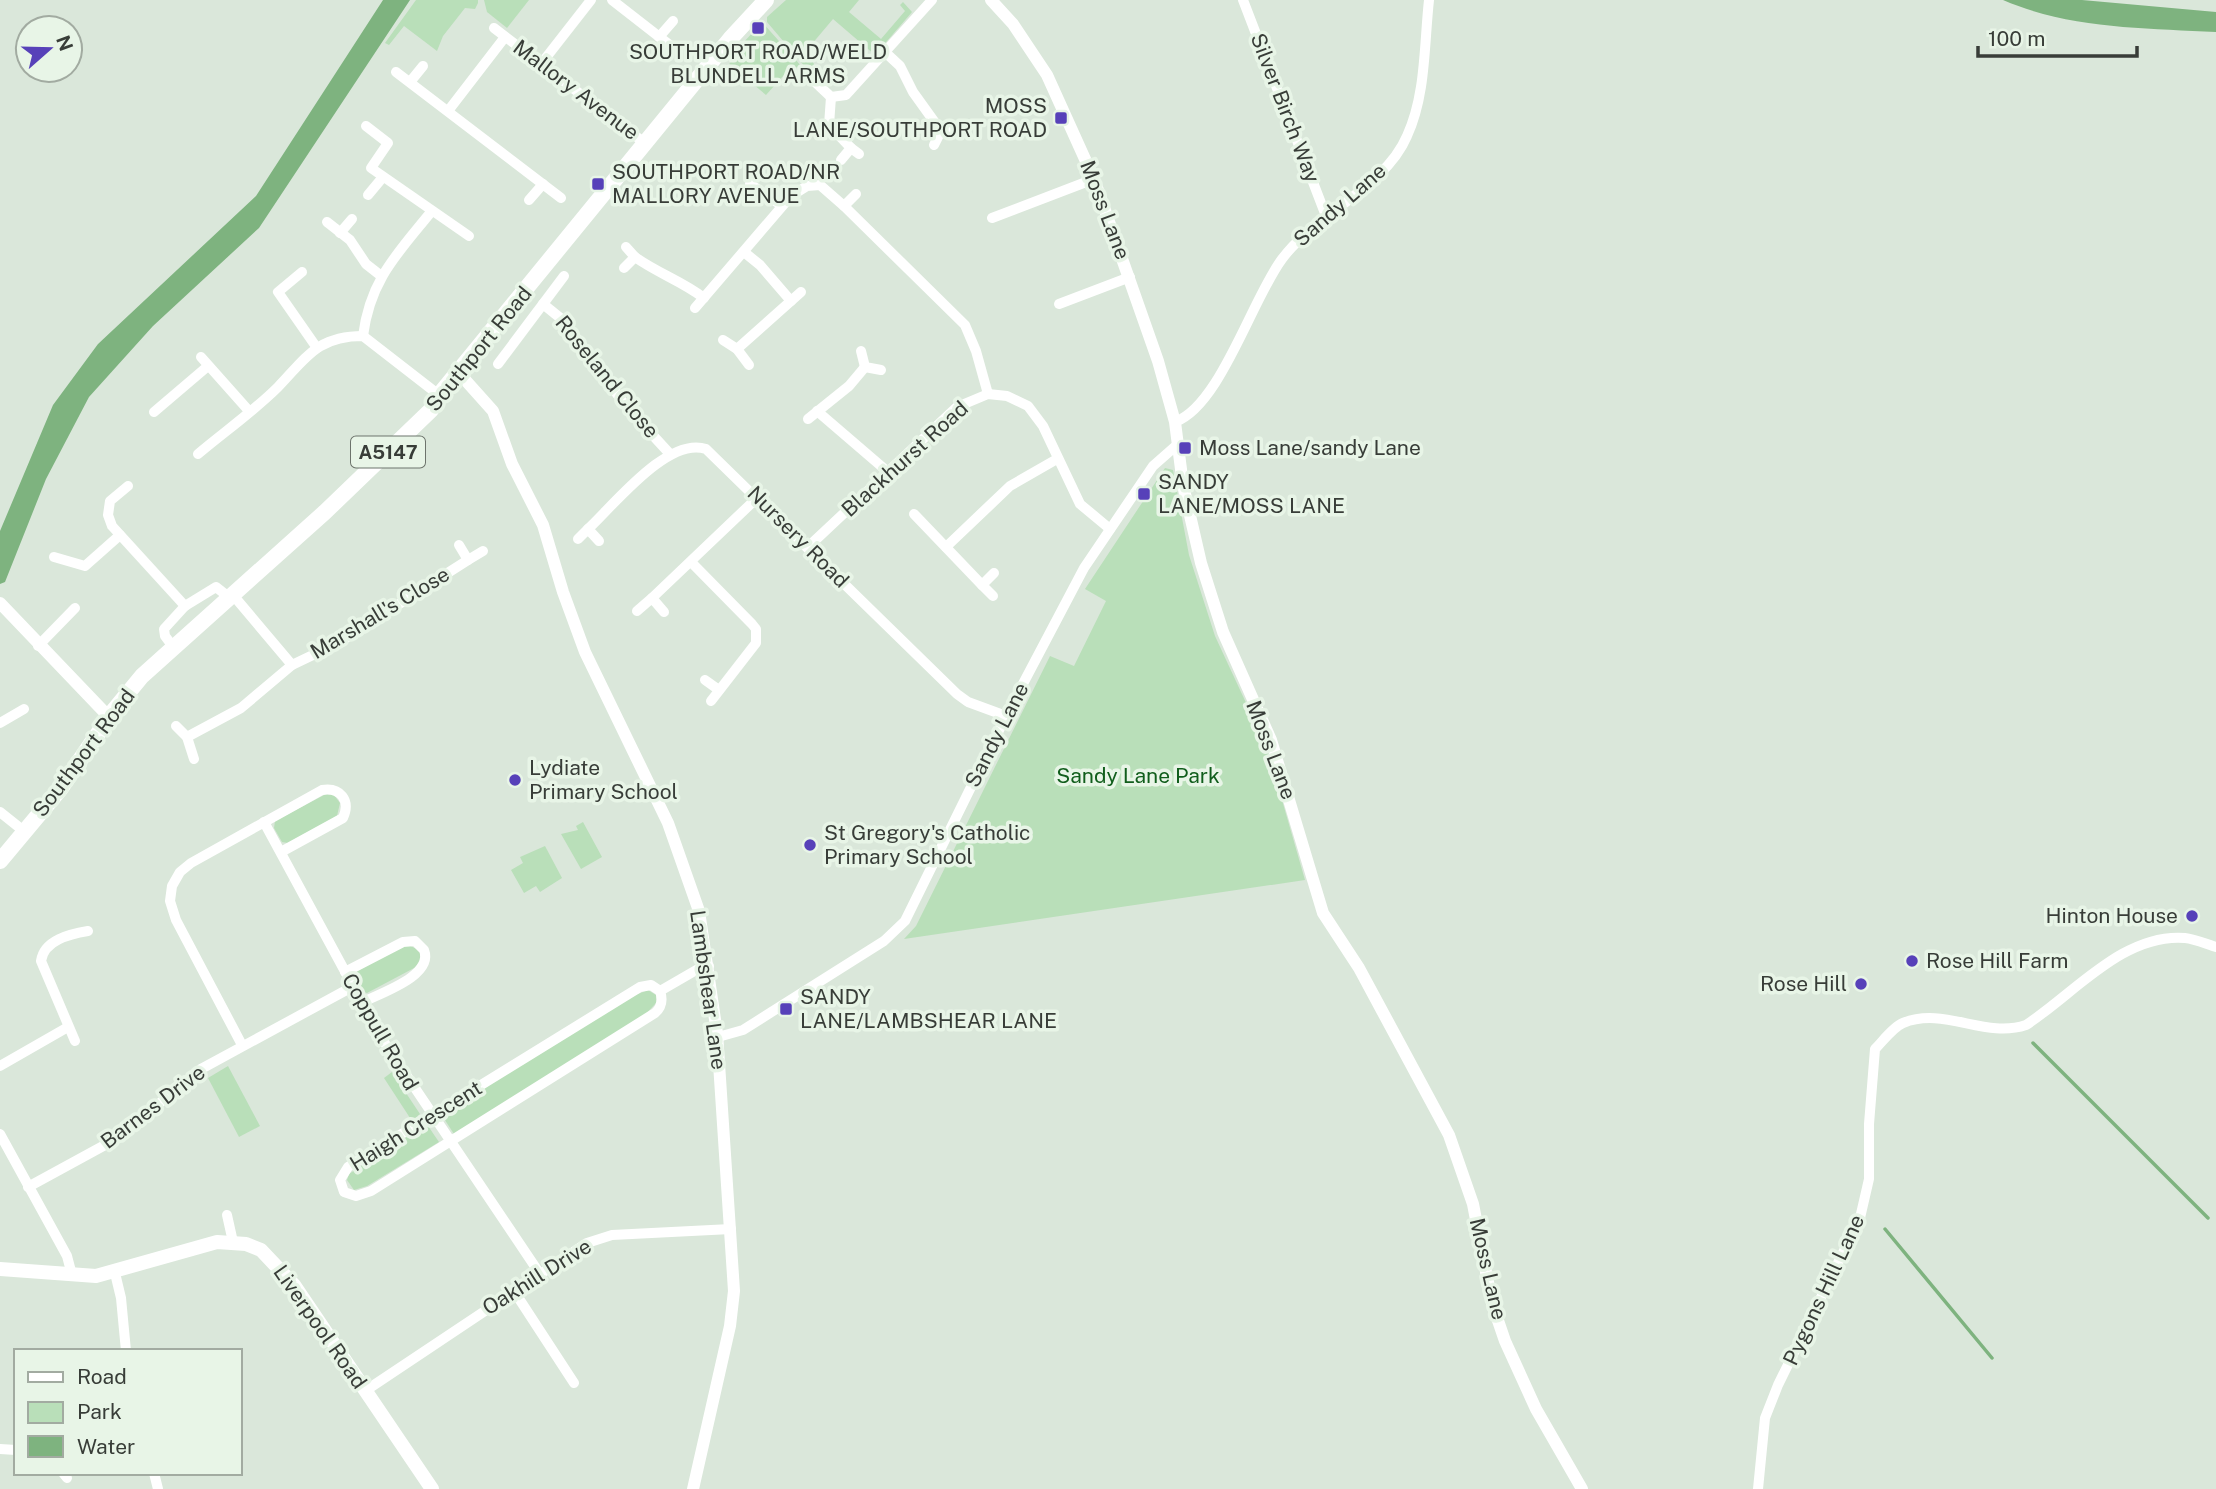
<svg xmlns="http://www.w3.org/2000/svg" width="2216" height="1489" font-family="'Public Sans',sans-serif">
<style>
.green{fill:#b9dfb9}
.water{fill:#7eb37f}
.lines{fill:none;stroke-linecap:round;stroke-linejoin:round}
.stream{stroke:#7eb37f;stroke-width:3.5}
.minor{stroke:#fff;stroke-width:10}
.tertiary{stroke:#fff;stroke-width:12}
.secondary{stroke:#fff;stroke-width:14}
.primary{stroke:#fff;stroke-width:16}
.poi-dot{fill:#5741b9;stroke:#e8f5e7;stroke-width:2.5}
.labels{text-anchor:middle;stroke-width:7;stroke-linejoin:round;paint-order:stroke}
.shield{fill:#e8f5e7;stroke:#6d746c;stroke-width:2}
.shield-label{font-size:19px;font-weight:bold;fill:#383d38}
.poi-label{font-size:21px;fill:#383d38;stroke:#e8f5e7;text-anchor:start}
.street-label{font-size:21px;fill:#383d38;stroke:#e8f5e7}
.park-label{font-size:21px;fill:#115e1c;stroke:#e8f5e7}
</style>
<rect width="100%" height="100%" fill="#dae7da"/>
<g class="green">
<polygon points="416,0 478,0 478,3 475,9 465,8 443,36 437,51 404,26 389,45 385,43"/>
<polygon points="484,0 529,0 507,28 487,12"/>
<polygon points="786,0 859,0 849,12 881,39 905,11 900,5 903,2 912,12 875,55 833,19 806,51 814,64 812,75 767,22 767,17"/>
<polygon points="762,22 811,77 797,67 784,75 766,95 729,64 732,61 729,58 755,30 761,27"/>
<polygon points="1165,468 1173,470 1189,555 1215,636 1267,748 1305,880 904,939 916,926 1050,656 1074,666 1106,601 1085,589"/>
<polygon points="326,794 334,795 340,803 337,816 288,843 282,842 274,828 275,821"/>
<polygon points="583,822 602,857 581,869 561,834 578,830 576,826"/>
<polygon points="545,846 562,878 540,892 536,886 524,893 511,870 523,863 520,857"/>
<polygon points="406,944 419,950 422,958 416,967 367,993 361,991 354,973"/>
<polygon points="648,990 656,995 657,1002 643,1017 454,1134 441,1114 630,997"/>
<polygon points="228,1066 260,1126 239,1137 208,1078"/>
<polygon points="392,1072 420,1114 412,1121 384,1078"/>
<polygon points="426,1123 439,1142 367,1186 354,1190 347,1180 349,1174"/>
</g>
<g class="water">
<polygon points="383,0 410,0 259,228 153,326 89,397 46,479 5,582 0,584 0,531 53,405 98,344 256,196"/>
<path d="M2003,0H2082L2216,12V32C2144,28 2070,29 2003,0Z"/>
</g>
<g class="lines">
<g class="stream">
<polyline points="2033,1043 2208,1218"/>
<polyline points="1885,1229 1992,1358"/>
</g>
<g class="minor">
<polyline points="612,0 671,46"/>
<polyline points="1243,0 1326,216"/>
<polyline points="494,28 646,144"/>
<polyline points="659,37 673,21"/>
<polyline points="886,53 900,66 913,92 941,131"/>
<polyline points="541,64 591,0"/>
<polyline points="396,72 561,198"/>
<polyline points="813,80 831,97 846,95 932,0"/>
<polyline points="410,82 423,66"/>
<polyline points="831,97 829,125 851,148"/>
<polyline points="448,111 505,37"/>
<polyline points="366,126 388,143 371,168 469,236"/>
<polyline points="934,145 941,131 958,128"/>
<polyline points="841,160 851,148 859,154"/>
<polyline points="750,184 781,205"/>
<polyline points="368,195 383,177"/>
<polyline points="529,200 543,184"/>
<polyline points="844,206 965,325 976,351 988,394"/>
<polyline points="992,218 1094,179"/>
<polyline points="327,222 350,240 366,264 380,275"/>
<polyline points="340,233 352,219"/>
<polyline points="744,252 760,265 791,301"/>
<path d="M635,257C657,273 682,281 704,298"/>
<polyline points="624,268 635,257 626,247"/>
<polyline points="302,272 278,292 317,348"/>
<polyline points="543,304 564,321 625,405 670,454"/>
<polyline points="1059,304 1130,277"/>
<polyline points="695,308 791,196 807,186 820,185 844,206 856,194"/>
<path d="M363,336C370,280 397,254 431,212"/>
<polyline points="723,340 737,349 749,365"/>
<polyline points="737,349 801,292"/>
<polyline points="861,351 865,367 881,370"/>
<polyline points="201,357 249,411"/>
<polyline points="498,364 564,276"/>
<polyline points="817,411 888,472"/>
<polyline points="154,412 208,366"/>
<polyline points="808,419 849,386 865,367"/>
<path d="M1175,422C1220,406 1252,299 1282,259C1315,214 1385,188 1407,136C1426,95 1424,45 1429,0"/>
<path d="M198,454C224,432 254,411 278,387C306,358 317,336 363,336L439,395"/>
<polyline points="128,486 110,501 108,515 112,526 185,606"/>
<polyline points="914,514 982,585"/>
<path d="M588,529C614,505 668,436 706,449L957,694L968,702L1006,716"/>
<polyline points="578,539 588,529 599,541"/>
<polyline points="459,545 468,560 483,551"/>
<polyline points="808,547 957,407 988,394 1007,396 1028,406 1043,426 1080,504 1110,529"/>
<polyline points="946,547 1010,486 1057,459"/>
<polyline points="54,557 85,566 120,535"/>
<polyline points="691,562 752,624 756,629 756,643 711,701"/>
<polyline points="233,595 292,665"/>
<polyline points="993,596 982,585 994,573"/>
<polyline points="652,598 758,497"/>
<polyline points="637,611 652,598 664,612"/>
<polyline points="38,646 75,608"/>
<polyline points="174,648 165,636 164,629 185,606 216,587 230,598"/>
<polyline points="705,680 719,690"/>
<polyline points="0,723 24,709"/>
<polyline points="176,726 187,737 194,759"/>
<polyline points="187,737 241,708 292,665 338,643 468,560"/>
<polyline points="0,812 25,832"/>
<polyline points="264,822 380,1036 540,1274"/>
<path d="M345,972L403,942L415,941L424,950C434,976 380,993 361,1003"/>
<path d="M651,985L660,991C663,1000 662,1007 655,1013L371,1191L356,1196L344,1192L340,1180L348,1167L640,987Z"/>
<polyline points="660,991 698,969 709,966"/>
<polyline points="718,1037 743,1030 884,941 905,921 1006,716 1084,568 1153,466 1178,444"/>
<path d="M75,1041L41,961C44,940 70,934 88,931"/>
<path d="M242,1045L176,920L170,901L172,886L180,872L191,863L322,790C340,787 351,800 343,818L281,852"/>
<polyline points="0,1066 68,1027"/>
<polyline points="0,1134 67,1256 72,1275"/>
<polyline points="28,1187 116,1139 201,1069 352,987"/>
<polyline points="227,1215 233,1242"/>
<polyline points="115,1273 121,1298 126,1351"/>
<polyline points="514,1291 574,1383"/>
<polyline points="365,1391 587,1243 612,1235 731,1229"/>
<polyline points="0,1449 16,1450"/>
<polyline points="63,1473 67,1478"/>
<polyline points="154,1473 158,1489"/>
<path d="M1758,1489L1765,1418L1778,1385L1860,1218L1869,1179V1124L1875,1049C1883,1041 1893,1027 1903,1023C1944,1006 1985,1039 2026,1025C2074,994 2123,933 2185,938C2195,939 2206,944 2216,947"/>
</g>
<g class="tertiary">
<polyline points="991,0 1013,24 1047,75 1094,179 1158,361 1175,422 1183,485 1201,563 1223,632 1271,740 1323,913 1359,968 1449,1135 1473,1204 1492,1303 1505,1341 1536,1409 1582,1489"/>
<polyline points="459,373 493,411 512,464 543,525 563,592 585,652 668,823 699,911 717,1033 734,1291 730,1326 693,1489"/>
<polyline points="0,603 109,717"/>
</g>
<polyline class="secondary" points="0,1269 96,1276 217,1242 246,1244 261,1250 294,1285 432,1489"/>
<polyline class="primary" points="0,861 61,788 114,710 142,676 325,512 431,410 439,395 730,39 766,0"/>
</g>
<g class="poi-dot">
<rect x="751" y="21" width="14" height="14" rx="3.5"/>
<rect x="1054" y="111" width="14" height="14" rx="3.5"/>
<rect x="591" y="177" width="14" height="14" rx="3.5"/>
<rect x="1178" y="441" width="14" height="14" rx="3.5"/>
<rect x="1137" y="487" width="14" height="14" rx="3.5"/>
<circle cx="515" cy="780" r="7"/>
<circle cx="810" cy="845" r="7"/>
<circle cx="2192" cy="916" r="7"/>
<circle cx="1912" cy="961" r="7"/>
<circle cx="1861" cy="984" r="7"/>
<rect x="779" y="1002" width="14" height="14" rx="3.5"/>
</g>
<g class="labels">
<rect class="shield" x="351" y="436.5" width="74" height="31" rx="5"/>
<g class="shield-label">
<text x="388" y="459">A5147</text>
</g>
<g class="poi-label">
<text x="758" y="59" text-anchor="middle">SOUTHPORT ROAD/WELD<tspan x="758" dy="24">BLUNDELL ARMS</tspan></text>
<text x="1047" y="113" text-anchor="end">MOSS<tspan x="1047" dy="24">LANE/SOUTHPORT ROAD</tspan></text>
<text x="612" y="179">SOUTHPORT ROAD/NR<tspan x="612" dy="24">MALLORY AVENUE</tspan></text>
<text x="1199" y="455">Moss Lane/sandy Lane</text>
<text x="1158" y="489">SANDY<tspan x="1158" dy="24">LANE/MOSS LANE</tspan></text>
<text x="529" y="775">Lydiate<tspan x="529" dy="24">Primary School</tspan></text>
<text x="824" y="840">St Gregory's Catholic<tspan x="824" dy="24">Primary School</tspan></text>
<text x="2178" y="923" text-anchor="end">Hinton House</text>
<text x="1926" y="968">Rose Hill Farm</text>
<text x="1847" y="991" text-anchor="end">Rose Hill</text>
<text x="800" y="1004">SANDY<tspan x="800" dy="24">LANE/LAMBSHEAR LANE</tspan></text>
</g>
<g class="street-label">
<text transform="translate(576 90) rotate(37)" y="7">Mallory Avenue</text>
<text transform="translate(1285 108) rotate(69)" y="7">Silver Birch Way</text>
<text transform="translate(1340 205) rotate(-41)" y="7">Sandy Lane</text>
<text transform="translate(1105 210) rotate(69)" y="7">Moss Lane</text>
<text transform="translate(479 349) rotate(-51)" y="7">Southport Road</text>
<text transform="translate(607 377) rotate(51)" y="7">Roseland Close</text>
<text transform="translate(905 459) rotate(-42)" y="7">Blackhurst Road</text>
<text transform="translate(798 537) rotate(45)" y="7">Nursery Road</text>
<text transform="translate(380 613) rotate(-31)" y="7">Marshall's Close</text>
<text transform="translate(997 735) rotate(-63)" y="7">Sandy Lane</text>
<text transform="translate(1271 750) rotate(69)" y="7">Moss Lane</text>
<text transform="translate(84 753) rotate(-53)" y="7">Southport Road</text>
<text transform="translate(708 990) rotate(82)" y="7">Lambshear Lane</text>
<text transform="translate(380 1032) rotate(60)" y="7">Coppull Road</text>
<text transform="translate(153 1107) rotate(-37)" y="7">Barnes Drive</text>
<text transform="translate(416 1126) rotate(-32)" y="7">Haigh Crescent</text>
<text transform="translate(1488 1269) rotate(77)" y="7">Moss Lane</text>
<text transform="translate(537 1277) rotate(-32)" y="7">Oakhill Drive</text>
<text transform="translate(1824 1290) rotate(-65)" y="7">Pygons Hill Lane</text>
<text transform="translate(320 1327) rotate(55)" y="7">Liverpool Road</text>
</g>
<g class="park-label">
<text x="1138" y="783">Sandy Lane Park</text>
</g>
</g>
<rect x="14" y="1349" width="228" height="126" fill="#e8f5e7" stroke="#a2aba1" stroke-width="2"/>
<rect x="28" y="1372" width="35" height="10" fill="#ffffff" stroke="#a2aba1" stroke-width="2"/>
<text x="77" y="1384" font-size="21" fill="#383d38">Road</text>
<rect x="28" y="1402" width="35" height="21" fill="#b9dfb9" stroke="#a2aba1" stroke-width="2"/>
<text x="77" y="1419" font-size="21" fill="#383d38">Park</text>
<rect x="28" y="1436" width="35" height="21" fill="#7eb37f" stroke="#a2aba1" stroke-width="2"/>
<text x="77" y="1454" font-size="21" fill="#383d38">Water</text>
<g transform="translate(49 49) rotate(70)"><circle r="33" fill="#e8f5e7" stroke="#a2aba1" stroke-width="2"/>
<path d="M0-5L12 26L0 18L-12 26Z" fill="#5741b9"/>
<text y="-10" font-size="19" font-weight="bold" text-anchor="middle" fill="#383d38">N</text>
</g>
<path d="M1978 46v10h159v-10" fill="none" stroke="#383d38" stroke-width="3.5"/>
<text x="1988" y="46" font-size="21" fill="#383d38" stroke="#e8f5e7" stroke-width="5" paint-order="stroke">100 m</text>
</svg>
